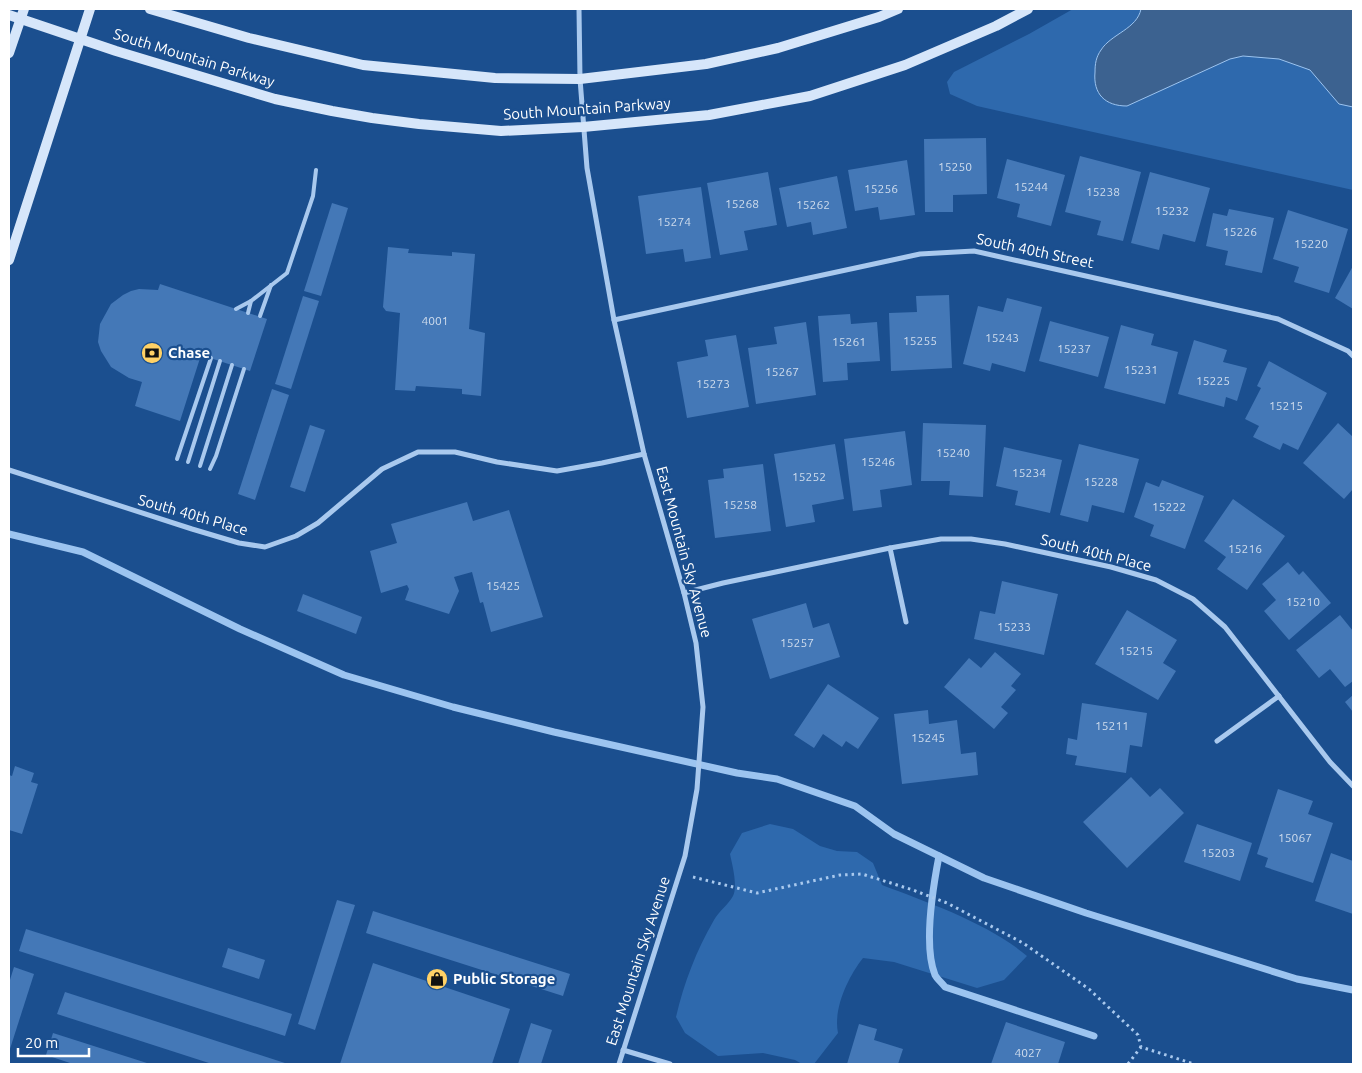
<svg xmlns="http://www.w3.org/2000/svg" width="1362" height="1073" font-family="Ubuntu,sans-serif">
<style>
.green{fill:#2e69ad}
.water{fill:#3c6290;stroke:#9cc4f0}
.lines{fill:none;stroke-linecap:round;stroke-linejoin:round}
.stream{stroke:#9cc4f0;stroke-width:7}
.building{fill:#4478b7}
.path{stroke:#a9c9ee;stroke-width:3;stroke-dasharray:2.5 4;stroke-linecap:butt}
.lane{stroke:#a9c9ee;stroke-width:4}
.street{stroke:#a9c9ee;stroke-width:5}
.secondary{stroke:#d6e6fa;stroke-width:10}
.labels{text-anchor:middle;stroke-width:4.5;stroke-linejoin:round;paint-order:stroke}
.number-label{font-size:12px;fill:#d0dded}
.street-label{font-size:15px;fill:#fff;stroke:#1b4f8f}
.poi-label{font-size:15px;font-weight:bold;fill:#fff;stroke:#1b4f8f;text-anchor:start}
</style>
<rect width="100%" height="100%" fill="#1b4f8f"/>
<g class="green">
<polygon points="1073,9 1353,9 1353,190 977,106 950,94 947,82 954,72 1029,34"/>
<path d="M770,824L793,829L820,846L837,851L857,852L873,863L882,885C929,903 988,923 1027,956L1004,980L977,988L894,962L863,958C848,977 833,1009 838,1033L814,1064H802L795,1060L763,1053L718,1056L685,1033L676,1017C684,983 696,951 714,920C719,911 728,905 733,896C738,886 732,864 730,854L742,833Z"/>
</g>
<path class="water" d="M1141,9H1353V107L1339,104L1310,70L1279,59L1243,56L1230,59L1127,106C1105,106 1093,94 1095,72C1095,64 1096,57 1101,50C1111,34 1137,29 1141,9Z"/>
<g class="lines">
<g class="stream">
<polyline points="9,534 83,552 240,629 344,675 453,707 554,732 737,773 777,779 855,806 894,834 984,878 1086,913 1297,979 1353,990"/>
<path d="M939,856C933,887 923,945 935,975C937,979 942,983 945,987L1094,1036"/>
</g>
</g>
<g class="building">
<polygon points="986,138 987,194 953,195 953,212 925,212 924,139"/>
<polygon points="1080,156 1141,172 1123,241 1097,235 1101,221 1065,212"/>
<polygon points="1007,159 1065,175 1051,226 1017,217 1020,204 997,198"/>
<polygon points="907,160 915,215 880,220 878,207 855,211 848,170"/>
<polygon points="768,172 777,225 744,231 748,250 720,255 707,183"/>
<polygon points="1150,172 1210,188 1195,242 1163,234 1159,250 1131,243"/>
<polygon points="837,176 847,228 813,235 811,222 787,227 779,188"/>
<polygon points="701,187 711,258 685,262 683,249 646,254 638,196"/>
<polygon points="332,203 348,208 321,296 304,291"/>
<polygon points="1229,209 1274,218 1262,273 1225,265 1228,251 1206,246 1213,213 1227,216"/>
<polygon points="1288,210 1348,229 1329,293 1294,282 1299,267 1273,259"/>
<polygon points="388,247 409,249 408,253 452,256 452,252 475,254 469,329 485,333 481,396 462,394 462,389 416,386 415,391 395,390 400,313 386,311 383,307"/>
<polygon points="1353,266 1353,309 1335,298"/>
<polygon points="160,284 267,319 250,371 201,355 180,421 135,406 142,382 129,378 111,367 101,351 98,342 100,324 111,304 123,295 131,291 139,289 158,290"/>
<polygon points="949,295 952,368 891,371 889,313 917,312 916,296"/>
<polygon points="303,296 319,301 291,389 275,384"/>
<polygon points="1007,298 1042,307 1025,372 992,363 990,371 963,364 978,306 1003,312"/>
<polygon points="850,314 851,324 877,322 880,361 847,363 848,380 823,382 818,316"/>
<polygon points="1050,321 1109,337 1098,377 1039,361"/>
<polygon points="806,322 816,395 756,404 748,348 777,344 774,327"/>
<polygon points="1121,325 1154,334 1151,345 1178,352 1165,404 1104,388"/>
<polygon points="736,335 749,407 687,418 677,362 708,356 705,340"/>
<polygon points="1194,340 1227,350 1223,362 1247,368 1237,401 1226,397 1224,407 1178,394"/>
<polygon points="1269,361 1327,393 1298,450 1283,443 1280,450 1253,437 1259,426 1245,419 1261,388 1257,386"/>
<polygon points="272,389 289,395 255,500 238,494"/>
<polygon points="923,423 986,425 983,497 949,495 950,481 921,481"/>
<polygon points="1338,423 1353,437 1353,489 1344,499 1303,463"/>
<polygon points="310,425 325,430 305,492 290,487"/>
<polygon points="905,431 912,485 880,490 882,507 853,511 844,439"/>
<polygon points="835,444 844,499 812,505 815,522 786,527 774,454"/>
<polygon points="1079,444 1139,459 1124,513 1092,505 1088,522 1060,515"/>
<polygon points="1004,447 1062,460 1050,513 1015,505 1018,491 996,486"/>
<polygon points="763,464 771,531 715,538 708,480 724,478 723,469"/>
<polygon points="1162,480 1204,496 1185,549 1150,536 1154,525 1134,517 1146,482 1159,487"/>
<polygon points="1233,499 1285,536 1247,590 1217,569 1226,557 1204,541"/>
<polygon points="467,502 473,521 509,510 543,617 491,632 483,602 480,603 472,572 454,577 459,591 449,614 405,600 409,589 407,585 381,593 370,551 397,543 391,524"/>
<polygon points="1288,562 1299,575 1303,571 1331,603 1289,640 1264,611 1276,600 1262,584"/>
<polygon points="1002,581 1058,594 1044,655 974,639 980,611 995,614"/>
<polygon points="303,594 362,617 356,634 297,611"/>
<polygon points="806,603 813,628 829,623 840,657 770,679 752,619"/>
<polygon points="1127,610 1177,640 1163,663 1176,671 1158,700 1095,664"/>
<polygon points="1340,615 1353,631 1353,681 1345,687 1330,669 1319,678 1296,650"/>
<polygon points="995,652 1021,674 1011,686 1016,690 1001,707 1008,713 994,729 944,687 969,658 981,668"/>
<polygon points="828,684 879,718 858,749 846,741 842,747 823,734 814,748 794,735"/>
<polygon points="1353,695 1353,712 1345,702"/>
<polygon points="1082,703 1147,713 1142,747 1130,745 1126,773 1075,765 1077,756 1066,754 1068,738 1077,740"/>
<polygon points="928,710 929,724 957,720 961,754 976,752 978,775 902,784 894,714"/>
<polygon points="15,766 34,773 31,782 38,784 22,834 9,830 9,775 12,776"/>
<polygon points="1131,777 1150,797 1160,788 1184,813 1127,868 1083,822"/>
<polygon points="1278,789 1313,801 1308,814 1333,823 1313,883 1265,867 1268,858 1257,854"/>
<polygon points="1197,824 1252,843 1240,881 1184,862"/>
<polygon points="1331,853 1353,861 1353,914 1315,901"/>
<polygon points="337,900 355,905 315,1030 298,1024"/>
<polygon points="373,911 570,974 563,996 366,933"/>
<polygon points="26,929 292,1014 285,1036 19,951"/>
<polygon points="228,948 265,960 259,979 222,967"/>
<polygon points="373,963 510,1009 492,1064 340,1064"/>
<polygon points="14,967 34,974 9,1052 9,983"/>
<polygon points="65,992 288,1064 212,1064 57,1014"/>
<polygon points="1006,1022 1065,1042 1058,1064 991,1064"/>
<polygon points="531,1023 552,1030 541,1064 518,1064"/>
<polygon points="859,1024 877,1029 874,1040 903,1049 898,1064 847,1064"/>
<polygon points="53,1033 150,1064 73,1064 46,1055"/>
</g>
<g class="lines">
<g class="path">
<polyline points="693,877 757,893 840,875 862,874 913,890 947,903 1023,943 1089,989 1138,1035 1141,1047 1194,1064"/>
<polyline points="1128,1064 1141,1047"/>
</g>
<g class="lane">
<polyline points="236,309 251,301 287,273 313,196 316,170"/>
<polyline points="248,313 251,301"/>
<polyline points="260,316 271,285"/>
<polyline points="177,459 211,358"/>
<polyline points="188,462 220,361"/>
<polyline points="200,466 232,365"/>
<polyline points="210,469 216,456 244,369"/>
</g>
<g class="street">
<polyline points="579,9 580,79 587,168 614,320 644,454 684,593 696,643 703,707 697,789 685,856 619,1064"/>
<polyline points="614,320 920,254 974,251 1278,319 1348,351 1353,356"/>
<polyline points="9,470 192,529 239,543 265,547 296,536 318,523 382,469 418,452 455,452 497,462 557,471 602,463 644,454"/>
<polyline points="890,548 906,622"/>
<polyline points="684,593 723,583 890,548 941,539 971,539 1005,544 1111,567 1156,580 1193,599 1225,627 1330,762 1353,786"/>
<polyline points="1217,741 1279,696"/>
<polyline points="623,1050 670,1064"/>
</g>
<g class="secondary">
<polyline points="150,9 249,38 363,65 495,78 580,79 706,64 778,48 879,17 898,9"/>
<polyline points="9,15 116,51 275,99 332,111 372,118 419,124 501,131 583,127 709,115 810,96 905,65 996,26 1028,9"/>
<polyline points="9,53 24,9"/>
<polyline points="9,260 90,9"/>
</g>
</g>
<defs>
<g id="bank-disc" transform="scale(1.125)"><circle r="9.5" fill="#ffd166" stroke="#1b4f8f"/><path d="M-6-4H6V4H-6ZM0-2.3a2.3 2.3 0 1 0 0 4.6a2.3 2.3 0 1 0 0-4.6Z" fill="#111"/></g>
<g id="shop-disc" transform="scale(1.125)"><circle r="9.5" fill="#ffd166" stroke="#1b4f8f"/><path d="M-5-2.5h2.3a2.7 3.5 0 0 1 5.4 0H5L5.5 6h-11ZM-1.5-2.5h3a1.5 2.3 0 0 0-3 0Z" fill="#111"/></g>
</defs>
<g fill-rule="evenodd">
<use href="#bank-disc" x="152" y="353"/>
<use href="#shop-disc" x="437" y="979"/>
</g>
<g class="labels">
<g class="number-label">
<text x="955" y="171">15250</text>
<text x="1031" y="191">15244</text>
<text x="881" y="193">15256</text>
<text x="1103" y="196">15238</text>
<text x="742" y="208">15268</text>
<text x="813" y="209">15262</text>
<text x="1172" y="215">15232</text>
<text x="674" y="226">15274</text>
<text x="1240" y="236">15226</text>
<text x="1311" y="248">15220</text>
<text x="435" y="325">4001</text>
<text x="1002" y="342">15243</text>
<text x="920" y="345">15255</text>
<text x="849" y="346">15261</text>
<text x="1074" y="353">15237</text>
<text x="1141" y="374">15231</text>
<text x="782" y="376">15267</text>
<text x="1213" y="385">15225</text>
<text x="713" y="388">15273</text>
<text x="1286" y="410">15215</text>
<text x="953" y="457">15240</text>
<text x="878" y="466">15246</text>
<text x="1029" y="477">15234</text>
<text x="809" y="481">15252</text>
<text x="1101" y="486">15228</text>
<text x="740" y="509">15258</text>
<text x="1169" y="511">15222</text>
<text x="1245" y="553">15216</text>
<text x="503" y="590">15425</text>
<text x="1303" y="606">15210</text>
<text x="1014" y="631">15233</text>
<text x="797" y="647">15257</text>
<text x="1136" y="655">15215</text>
<text x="1112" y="730">15211</text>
<text x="928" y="742">15245</text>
<text x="1295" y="842">15067</text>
<text x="1218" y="857">15203</text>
<text x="1028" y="1057">4027</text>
</g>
<g class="street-label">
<text transform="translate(194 58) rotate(17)" y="5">South Mountain Parkway</text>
<text transform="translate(587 109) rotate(-4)" y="5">South Mountain Parkway</text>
<text transform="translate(1035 251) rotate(12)" y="5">South 40th Street</text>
<text transform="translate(193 515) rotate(16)" y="5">South 40th Place</text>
<text transform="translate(684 552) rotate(75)" y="5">East Mountain Sky Avenue</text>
<text transform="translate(1096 553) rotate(14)" y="5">South 40th Place</text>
<text transform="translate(638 961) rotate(-72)" y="5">East Mountain Sky Avenue</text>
</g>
<g class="poi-label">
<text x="168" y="358">Chase</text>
<text x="453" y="984">Public Storage</text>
</g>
</g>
<rect width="1362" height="1073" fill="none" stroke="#ffffff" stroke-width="20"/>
<path d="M18 1048v8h71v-8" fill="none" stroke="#ffffff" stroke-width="2.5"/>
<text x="25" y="1048" font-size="15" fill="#ffffff" stroke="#1b4f8f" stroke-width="4" paint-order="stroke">20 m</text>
</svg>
